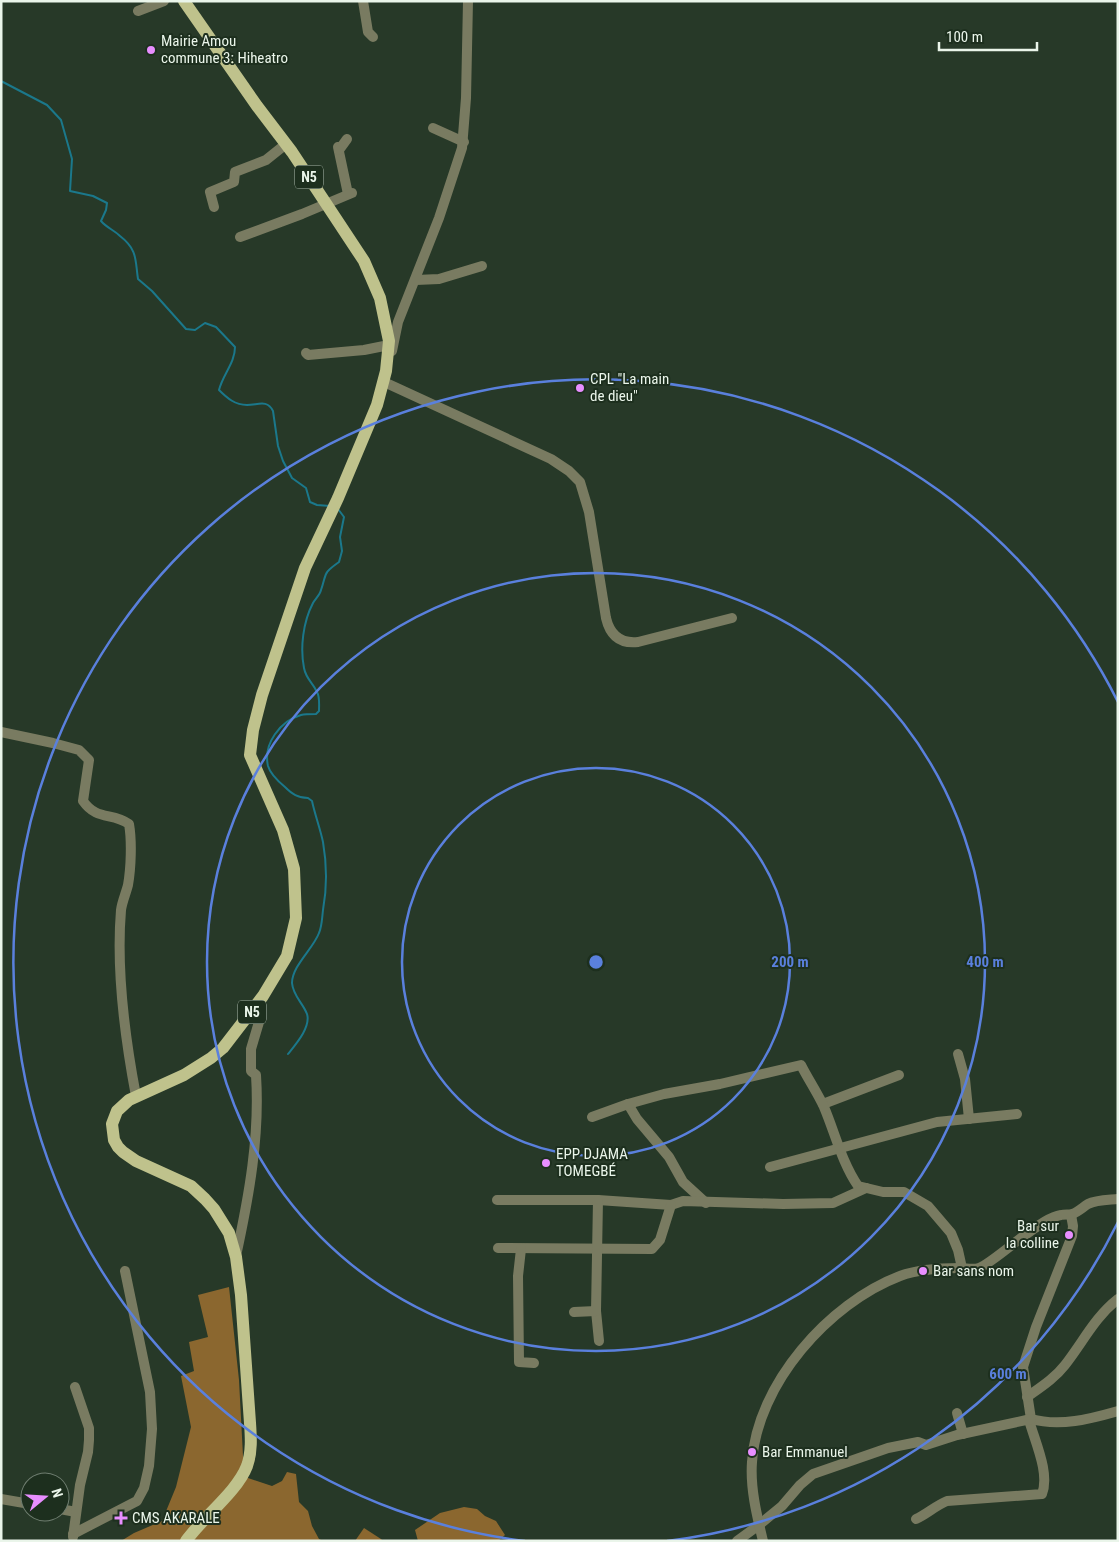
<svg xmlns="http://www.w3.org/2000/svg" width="1119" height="1542" font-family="'Roboto Condensed',sans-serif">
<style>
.forest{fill:#8b672f}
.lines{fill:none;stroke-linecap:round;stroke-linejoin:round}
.stream{stroke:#1b788b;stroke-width:2}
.minor{stroke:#797b61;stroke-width:10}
.major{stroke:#bfc28c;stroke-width:12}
.ring{fill:none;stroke:#5a80dd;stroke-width:2.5}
.poi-dot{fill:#e88eff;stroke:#1d2f1e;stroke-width:2}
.labels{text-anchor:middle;stroke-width:4;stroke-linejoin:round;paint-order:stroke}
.shield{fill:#1d2f1e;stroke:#acbaad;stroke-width:1}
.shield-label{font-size:14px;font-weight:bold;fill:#eaf5ea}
.poi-label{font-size:15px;fill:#eaf5ea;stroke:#1d2f1e;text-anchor:start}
.centre{fill:#5a80dd;stroke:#1d2f1e;stroke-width:2.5}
.ring-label{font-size:15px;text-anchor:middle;font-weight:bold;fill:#5a80dd;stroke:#1d2f1e;stroke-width:4;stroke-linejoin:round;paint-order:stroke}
</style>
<rect width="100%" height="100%" fill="#273928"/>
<g class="forest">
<polygon points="229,1287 239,1380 243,1456 248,1478 272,1486 282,1481 287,1472 296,1474 299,1502 308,1511 312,1526 319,1539 323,1541 121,1541 134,1533 162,1521 176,1487 191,1427 181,1376 194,1371 189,1342 208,1337 198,1295"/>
<polygon points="464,1507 477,1509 485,1516 496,1521 505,1535 498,1541 418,1541 415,1530 440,1513"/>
<polygon points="364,1528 381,1539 383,1541 355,1541"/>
</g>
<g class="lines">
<g class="stream">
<path d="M1,81L47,105L61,120L72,159L70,191L93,196L107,203L106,210L101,221C107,228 114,230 120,236C138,250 135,260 138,279L152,291L186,329L195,330L205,323L216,327L235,347C235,363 223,374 219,390C227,398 235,405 247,405C258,405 267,399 273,411L278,446L283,461L292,478L306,488L310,502L317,505L330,506"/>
<path d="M288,1054C296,1044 311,1027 307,1014C303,1003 293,996 292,983C292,966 313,949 319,933C322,926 322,918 323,910C327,888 327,865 323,842C320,828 315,815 312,801L308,798C298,798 292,794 285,787C279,782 270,773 268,766C263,744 280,721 301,715C305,714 311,714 316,714L319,711C319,705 320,697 317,692C313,683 306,679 304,668C300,648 303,622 313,603C315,599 320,595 321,590C327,573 322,574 339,562L342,551L340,537L344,517L338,509"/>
</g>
<g class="minor">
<polyline points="363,1 368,32 373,37"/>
<polyline points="138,11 164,1"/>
<polyline points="433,128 464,142"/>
<polyline points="338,147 348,194"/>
<polyline points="339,150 347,139"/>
<polyline points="214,207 210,192 234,182 235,172 266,160 286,144"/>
<polyline points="240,237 302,214 352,193"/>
<polyline points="416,280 439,279 482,266"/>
<polyline points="392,351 398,322 439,218 462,148 466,98 468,1"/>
<polyline points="306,353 308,355 364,350 389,345"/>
<path d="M384,382L551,459L569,471L580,482L589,512L606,618C610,635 620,644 638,642L732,618"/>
<path d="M1,732L53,743L79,750L89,760L83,801C97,821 112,812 129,824C132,841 131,868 128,885C126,893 122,902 121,910C116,970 125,1038 136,1096"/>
<polyline points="958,1054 965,1079 969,1119"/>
<polyline points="628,1104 637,1119 669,1157 683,1182 706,1203"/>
<polyline points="823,1104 899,1075"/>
<path d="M592,1117L628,1104L664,1094L720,1084L801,1065C808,1079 817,1092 824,1107C835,1133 842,1163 858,1186L883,1192H904L928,1206L951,1233L958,1250L962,1268"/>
<polyline points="770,1167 937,1122 1017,1114"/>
<polyline points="497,1200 598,1200 671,1205 683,1201 783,1204 833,1203 866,1188"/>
<path d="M1071,1215L1073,1226L1072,1236L1036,1327L1023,1367L1031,1419C1060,1427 1090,1419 1118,1411"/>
<polyline points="498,1248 652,1249 660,1240 671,1205"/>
<polyline points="521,1249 518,1276 519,1362 534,1363"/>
<path d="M236,1256C249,1196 260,1136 256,1075L251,1071V1049L259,1022L251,1013"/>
<polyline points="596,1311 599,1341"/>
<polyline points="574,1312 596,1311 598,1200"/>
<path d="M1027,1397C1041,1387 1055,1378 1065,1365C1083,1342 1095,1317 1118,1299"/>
<polyline points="957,1413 963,1434"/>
<polyline points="1,1499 30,1504"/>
<polyline points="60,1509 76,1512"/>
<path d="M916,1519C927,1514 935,1506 947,1501L1042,1494C1050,1473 1035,1442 1029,1420"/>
<polyline points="73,1534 137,1501 144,1488 149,1466 152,1429 150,1392 125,1271"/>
<polyline points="73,1537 80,1485 88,1452 89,1440 89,1428 75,1387"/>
<polyline points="737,1541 759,1525 782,1506 800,1485 813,1474 888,1448 918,1442 926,1445 957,1435 1031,1419"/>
<path d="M763,1541C757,1516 750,1488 752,1462C757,1384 829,1303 900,1276C919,1269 940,1268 960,1268C966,1268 973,1270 979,1268C988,1265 1015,1242 1025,1235C1035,1228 1049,1217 1061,1215C1065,1214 1069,1215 1072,1214C1078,1212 1083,1207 1088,1204C1096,1200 1109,1200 1118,1199"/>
</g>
<path class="major" d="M184,1L257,106L292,152L364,261L380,298L389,341L386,371L377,405L338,498L305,568L262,695L253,730L250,755L283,830L294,869L296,918L287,956L263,996L223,1048L211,1058L184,1075L129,1100L117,1111L112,1124L114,1140L118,1147L123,1152L136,1161L191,1186L205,1199L214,1209L229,1233L236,1257L241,1295L250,1423C251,1437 252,1452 247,1466C237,1492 203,1517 186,1541"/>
</g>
<g class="ring">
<circle cx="596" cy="962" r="194"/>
<circle cx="596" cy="962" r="389"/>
<path d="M1118 1222A583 583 0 0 1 667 1541M525 1541A583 583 0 1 1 1118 702"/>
</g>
<g class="poi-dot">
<circle cx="151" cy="50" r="5"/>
<circle cx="580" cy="388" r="5"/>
<circle cx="546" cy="1163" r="5"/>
<circle cx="1069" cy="1235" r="5"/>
<circle cx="923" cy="1271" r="5"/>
<circle cx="752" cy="1452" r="5"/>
<path d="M118.5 1510.5h5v5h5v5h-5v5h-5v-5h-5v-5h5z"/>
</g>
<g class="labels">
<g class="shield">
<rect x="295" y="165.5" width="28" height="23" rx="4"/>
<rect x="238" y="1000.5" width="28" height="23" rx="4"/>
</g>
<g class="shield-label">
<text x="309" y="182">N5</text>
<text x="252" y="1017">N5</text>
</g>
<g class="poi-label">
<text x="161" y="46">Mairie Amou<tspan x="161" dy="17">commune 3: Hiheatro</tspan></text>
<text x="590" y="384">CPL "La main<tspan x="590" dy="17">de dieu"</tspan></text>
<text x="556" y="1159">EPP DJAMA<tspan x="556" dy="17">TOMEGBÉ</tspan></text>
<text x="1059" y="1231" text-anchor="end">Bar sur<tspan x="1059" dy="17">la colline</tspan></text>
<text x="933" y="1276">Bar sans nom</text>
<text x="762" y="1457">Bar Emmanuel</text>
<text x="132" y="1523">CMS AKARALE</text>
</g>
</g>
<circle cx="596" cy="962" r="8" class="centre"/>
<g class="ring-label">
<text x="790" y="967">200 m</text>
<text x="985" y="967">400 m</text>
<text x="1008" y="1379">600 m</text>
</g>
<rect width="1119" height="1542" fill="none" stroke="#eaf5ea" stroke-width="5"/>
<g transform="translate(45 1497) rotate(72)"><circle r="24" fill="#1d2f1e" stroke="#6f7e70"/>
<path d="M0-4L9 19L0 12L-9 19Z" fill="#e88eff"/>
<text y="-8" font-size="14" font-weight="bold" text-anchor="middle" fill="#eaf5ea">N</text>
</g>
<path d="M939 42v8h98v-8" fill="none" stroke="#eaf5ea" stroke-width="2.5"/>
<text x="946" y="42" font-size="15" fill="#eaf5ea" stroke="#1d2f1e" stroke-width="4" paint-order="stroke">100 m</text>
</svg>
